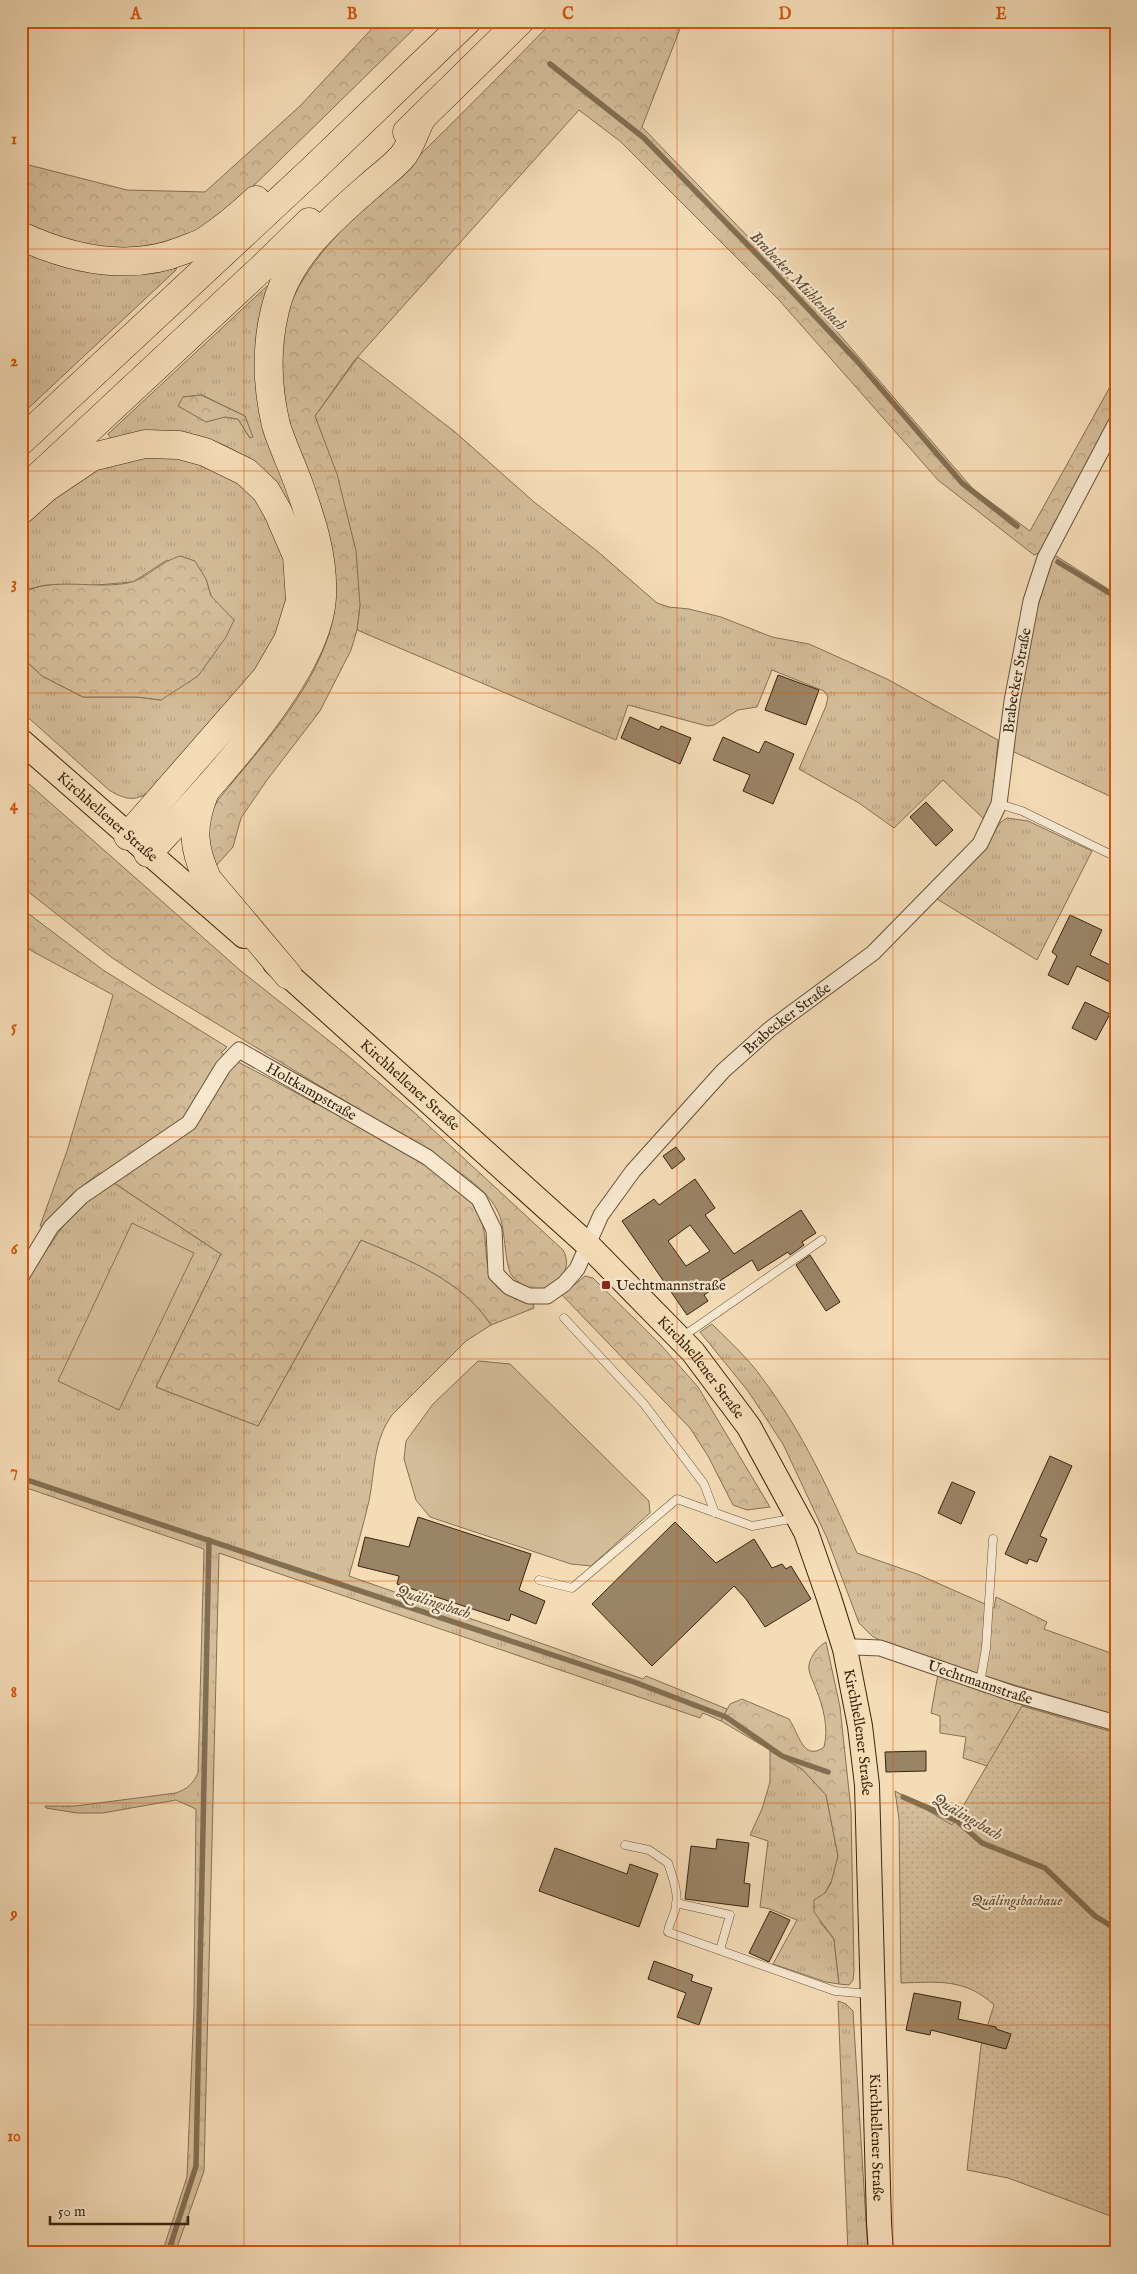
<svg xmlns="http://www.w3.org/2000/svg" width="1137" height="2274" font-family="'IM FELL English',serif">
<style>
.grass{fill:url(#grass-tufts);stroke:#867154;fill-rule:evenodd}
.forest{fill:url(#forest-crowns);stroke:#867154}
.park{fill:url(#park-dots);stroke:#867154}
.garden{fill:#d4bd9a;stroke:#867154}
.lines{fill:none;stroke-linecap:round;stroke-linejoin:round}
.stream{stroke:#826e51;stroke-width:5.5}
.building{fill:#9a8466;stroke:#38250e;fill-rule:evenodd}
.lane-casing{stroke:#675338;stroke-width:9}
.street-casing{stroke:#675338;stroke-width:17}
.primary-casing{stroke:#38250e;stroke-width:26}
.highway-casing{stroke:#38250e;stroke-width:29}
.lane{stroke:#f8e8d0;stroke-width:8}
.street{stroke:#f8e8d0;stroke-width:15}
.primary{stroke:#f4dcb7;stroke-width:24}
.highway{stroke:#f4dcb7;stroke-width:28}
.grid{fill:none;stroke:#d6540c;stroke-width:1;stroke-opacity:0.55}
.poi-dot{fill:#8f2418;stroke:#f8e8d0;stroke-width:2}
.labels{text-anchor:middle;stroke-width:4.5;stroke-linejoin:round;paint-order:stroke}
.street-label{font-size:15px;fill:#38250e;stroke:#f8e8d0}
.poi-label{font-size:15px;fill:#38250e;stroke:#f8e8d0;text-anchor:start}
.park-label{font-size:15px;font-style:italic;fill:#5f4b31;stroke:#f8e8d0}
.water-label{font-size:16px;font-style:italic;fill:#5d4930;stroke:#f8e8d0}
.neatline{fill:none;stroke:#d6540c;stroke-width:2}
.grid-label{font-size:16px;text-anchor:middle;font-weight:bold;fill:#d6540c}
</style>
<defs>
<pattern id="grass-tufts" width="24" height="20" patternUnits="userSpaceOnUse" patternTransform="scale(1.25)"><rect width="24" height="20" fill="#d4bd9a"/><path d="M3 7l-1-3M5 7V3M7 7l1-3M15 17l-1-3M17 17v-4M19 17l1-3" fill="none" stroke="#b7a284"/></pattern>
<pattern id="forest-crowns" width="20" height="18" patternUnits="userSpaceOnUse" patternTransform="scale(1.25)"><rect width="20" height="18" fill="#d4bd9a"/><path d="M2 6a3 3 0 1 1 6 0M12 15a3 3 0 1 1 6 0" fill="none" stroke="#b7a284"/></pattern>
<pattern id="park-dots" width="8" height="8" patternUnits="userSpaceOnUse" patternTransform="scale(1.25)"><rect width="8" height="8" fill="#d4bd9a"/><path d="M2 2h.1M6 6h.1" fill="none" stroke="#b7a284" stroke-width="1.8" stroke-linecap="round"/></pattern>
</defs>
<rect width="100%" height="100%" fill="#f4dcb7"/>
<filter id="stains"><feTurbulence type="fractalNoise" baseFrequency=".004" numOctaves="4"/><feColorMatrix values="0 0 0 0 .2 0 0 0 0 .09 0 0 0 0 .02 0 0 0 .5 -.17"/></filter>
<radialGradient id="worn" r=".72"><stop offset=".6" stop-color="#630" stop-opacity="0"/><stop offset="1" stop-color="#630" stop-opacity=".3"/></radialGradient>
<g class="grass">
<polygon points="21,248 177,264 176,270 21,415 21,392 27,357 21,315"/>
<path d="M267,286L271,290L266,303L305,533C290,512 276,487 258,468C237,445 188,429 158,431C142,432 127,436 112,440L108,434ZM202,395L245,416L250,438L238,419L225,417L183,397Z"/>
<polygon points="358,357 455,432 534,502 597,551 657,603 669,607 689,609 721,617 772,637 809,644 887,679 998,740 992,806 986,821 943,780 894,828 859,803 799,769 826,706 828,697 824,691 772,670 757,707 738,710 714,725 707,726 628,705 616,740 357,630 360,605 315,416"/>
<path d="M194,455L256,494L283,533L288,612L265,668L158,787C138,800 130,803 109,790L21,711V656L42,676L83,697H137L161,700L211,596L206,579L167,560L133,582L85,586L47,585L28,589L21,594V517L108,458Z"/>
<polygon points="1053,554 1116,594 1116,799 1012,751 1029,636"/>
<polygon points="1007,818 1028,821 1092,851 1037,960 937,899 968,866 1001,822"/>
<path d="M111,1181L221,1254L156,1387L258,1426L361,1240C409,1260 462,1280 491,1325L466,1341L392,1415C373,1441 375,1471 369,1501C363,1526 356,1551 349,1576L643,1679L646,1676L727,1709L721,1721L703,1713L700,1718L219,1553L204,2171L175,2253H162L187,2177L194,2007L196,1809L176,1800L103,1813H77L46,1808L45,1806H75L176,1793C187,1789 193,1784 198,1773L204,1549L21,1486V1287L68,1219L81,1204Z"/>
<path d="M712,1324C729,1341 748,1358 762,1378C802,1431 830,1492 857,1553L917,1574L994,1608L996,1597L1047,1622L1044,1629L1116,1655V1715L937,1662L892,1647L872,1636L859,1623L827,1538L783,1444L748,1391L700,1332Z"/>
<polygon points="770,1751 802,1769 826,1795 838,1856 834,1876 825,1893 820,1922 834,1939 839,1984 826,1982 773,1964 797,1920 770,1909 760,1907 768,1841 750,1835 762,1809 770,1782"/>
<polygon points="838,2001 846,2004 853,2011 868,2253 848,2253"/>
</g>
<g class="forest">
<polygon points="379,21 422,21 235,204 200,231 165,246 93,250 21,224 21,163 127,190 205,192 300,106"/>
<path d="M553,21H683L642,127L813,304L973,489L1030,531L1116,376V409L1039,553L1034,555L938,480L779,300L621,142L579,110L354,361L315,416L337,474L356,551L360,605L357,630L351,650L320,711L267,780L241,818L233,847L214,868L210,859L208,816L218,800C260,748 308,698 329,634C344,590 330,526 313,484C302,455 288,426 283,396C281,384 282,370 282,358C282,341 283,324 289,308C312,247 379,195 425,150C468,108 511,64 553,21Z"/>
<polygon points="201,395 245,416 253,437 250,438 238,419 225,417 206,422 178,406 183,397"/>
<path d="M180,556L195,561L206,579L211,596L234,620L226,637L198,676L161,700L137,697H83L42,676L21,656V594C51,575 98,591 132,582C146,578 162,561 180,556Z"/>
<path d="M21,777L241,971L347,1055L416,1114L563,1250C575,1270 554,1292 533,1289C526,1288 518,1282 513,1277C504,1268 506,1230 499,1214C488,1189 462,1175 441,1159L156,987L111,957L21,886Z"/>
<path d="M21,908L103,970L227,1047L221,1053C267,1077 313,1102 358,1126C395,1146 436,1166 466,1196C507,1236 458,1288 533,1304L534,1308L491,1325C462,1280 409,1260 361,1240L258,1426L156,1387L221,1254L99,1173L70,1196L45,1227L40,1226L67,1151L113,995L21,945Z"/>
<polygon points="585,1276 593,1278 660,1344 698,1387 770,1507 747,1510 733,1505 708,1456 690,1428 562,1295"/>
<path d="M826,1642L840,1707L851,1810L854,1971L853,1980L849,1985L839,1984L834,1939L814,1912V1900L825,1893L831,1883L838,1856L826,1795L802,1769L721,1721L730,1704L742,1699L789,1719C798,1731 803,1763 824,1747C829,1728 823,1706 816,1689C814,1683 810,1676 809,1670C807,1660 818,1646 826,1642Z"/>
<polygon points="938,1674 1116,1728 1116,1932 897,1801 898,1793 959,1818 987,1766 963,1758 966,1737 940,1733 940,1716 931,1713"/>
</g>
<path class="park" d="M1022,1706L1116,1733V2218L1008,2178L967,2170L981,2046L994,2005C965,1978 938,1982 901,1983L899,1819L895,1791L952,1825Z"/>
<g class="garden">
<polygon points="132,1223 194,1253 119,1410 58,1381"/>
<polygon points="478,1361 510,1364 649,1501 650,1513 591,1566 571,1564 430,1517 416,1500 404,1459 406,1441 433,1404"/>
</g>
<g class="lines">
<g class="stream">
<polyline points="550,64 644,138 772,270 858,362 962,483 1017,526"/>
<polyline points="1058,562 1116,597"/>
<polyline points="21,1478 634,1682 726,1717 782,1756 828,1772"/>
<polyline points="903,1797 957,1821 982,1843 1045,1868 1095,1916 1116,1929"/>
<polyline points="168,2253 196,2166 209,1540"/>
</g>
</g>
<g class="building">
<polygon points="778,675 819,690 806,725 765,710"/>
<polygon points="630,717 659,730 661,726 691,738 680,764 621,738"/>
<polygon points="723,737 759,753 765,741 794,754 773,804 743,791 750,775 713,760"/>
<polygon points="926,802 953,830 936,846 910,817"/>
<polygon points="1070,915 1102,930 1090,955 1116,968 1116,985 1077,966 1068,985 1048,975 1057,956 1052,952"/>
<polygon points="1085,1002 1110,1014 1096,1040 1072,1028"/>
<polygon points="676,1147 685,1159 672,1169 663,1156"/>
<path d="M695,1179L715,1208L705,1215L734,1254L801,1210L816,1233L802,1242L804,1245L790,1255L788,1252L758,1271L752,1260L709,1288L710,1291L704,1295L708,1301L687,1315L622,1221L654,1199L659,1205ZM690,1225L710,1251L686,1266L668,1241Z"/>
<polygon points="810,1255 840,1302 826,1311 796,1265"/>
<polygon points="1050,1456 1072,1466 1040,1536 1047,1539 1037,1562 1029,1559 1027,1564 1005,1554"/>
<polygon points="952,1482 975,1492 961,1524 938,1513"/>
<polygon points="418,1517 531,1554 519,1590 545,1601 536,1624 511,1614 509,1621 397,1584 399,1576 358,1566 365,1537 409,1547"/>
<polygon points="675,1522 716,1563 754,1539 772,1568 782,1564 786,1569 791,1566 811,1599 765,1627 746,1599 734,1586 652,1666 592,1604"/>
<polygon points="926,1751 926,1771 886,1772 885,1752"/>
<polygon points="717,1839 749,1843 744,1883 750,1884 748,1907 685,1899 691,1846 716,1849"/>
<polygon points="555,1848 627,1874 630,1864 658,1874 639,1927 539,1891"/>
<polygon points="770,1911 790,1920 769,1962 749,1953"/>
<polygon points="654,1961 693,1975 691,1981 712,1988 699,2025 677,2017 686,1993 648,1979"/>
<polygon points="914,1993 961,2002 958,2019 996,2027 996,2029 1011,2034 1006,2049 931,2030 930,2035 906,2030"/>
</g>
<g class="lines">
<g class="lane-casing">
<g id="lane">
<polyline points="999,804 1022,811 1116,857"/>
<polyline points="564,1318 644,1404 704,1484 715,1513"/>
<polyline points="682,1337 822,1240"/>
<polyline points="539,1580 572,1588 677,1499 752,1526 796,1518"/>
<polyline points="980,1683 986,1648 993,1539"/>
<path d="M625,1845L649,1850L668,1863C672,1876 679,1893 676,1906C675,1915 669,1922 668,1932L835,1991L870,1994"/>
<polyline points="676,1903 730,1915 720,1950"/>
</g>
</g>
<g class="street-casing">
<g id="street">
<path id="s1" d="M21,1277L51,1227L82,1196L189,1123L223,1067L239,1050L427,1157L479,1199L494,1230L496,1274L509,1287L529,1296H547L564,1284L577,1269L601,1215L633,1171L723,1071L770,1029L873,953L980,844L999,804L1012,701L1031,601L1045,558L1116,423"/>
<path id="s2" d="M845,1649L856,1647L880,1648L1014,1694L1116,1723"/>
</g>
</g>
<g class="primary-casing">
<g id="primary">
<path id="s3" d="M21,741L244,936"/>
<path id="s4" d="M275,963L588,1245L693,1352L749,1427L806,1532L829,1598L845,1649L860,1726L867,1785L879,2222L881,2253"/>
</g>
</g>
<g class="highway-casing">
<g id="highway">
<polyline points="407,132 520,21"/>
<path d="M21,236C73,260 130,272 184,250C191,247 199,245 205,241C223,229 241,214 256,200"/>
<polyline points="21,441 312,170 467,21"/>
<polyline points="40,475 265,265 309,222"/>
<polyline points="21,510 46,488 92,457 145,444 179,445 205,452 246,472 266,491 278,512 297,556 300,601 288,640 266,678 128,836"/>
<path d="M204,794C191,827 193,849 208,880L288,975"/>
<path d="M148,853C201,795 318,677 322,597C324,557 312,522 299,485C292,465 282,445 276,425C267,387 266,347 275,310C287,256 333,218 373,183C382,175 393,167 402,157C410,148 415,131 421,119"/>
</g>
</g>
<use href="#lane" class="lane"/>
<use href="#street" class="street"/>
<use href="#primary" class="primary"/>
<use href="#highway" class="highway"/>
</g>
<path class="grid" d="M244,21V2253M460,21V2253M677,21V2253M893,21V2253M21,249H1116M21,471H1116M21,693H1116M21,915H1116M21,1137H1116M21,1359H1116M21,1581H1116M21,1803H1116M21,2025H1116"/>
<rect class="poi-dot" x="601" y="1280" width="10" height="10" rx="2.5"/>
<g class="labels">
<g class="street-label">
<text dy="5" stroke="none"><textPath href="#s1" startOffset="1542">Brabecker Straße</textPath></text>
<text dy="5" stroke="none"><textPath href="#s3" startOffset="115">Kirchhellener Straße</textPath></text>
<text dy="5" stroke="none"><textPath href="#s1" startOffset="1112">Brabecker Straße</textPath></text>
<text dy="5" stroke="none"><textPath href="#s4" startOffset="182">Kirchhellener Straße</textPath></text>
<text dy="5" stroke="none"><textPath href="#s1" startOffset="404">Holtkampstraße</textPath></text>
<text dy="5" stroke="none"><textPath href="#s4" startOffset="588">Kirchhellener Straße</textPath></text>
<text dy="5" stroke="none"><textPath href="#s2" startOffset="141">Uechtmannstraße</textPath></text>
<text dy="5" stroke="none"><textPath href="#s4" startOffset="992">Kirchhellener Straße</textPath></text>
<text dy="5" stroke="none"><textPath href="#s4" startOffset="1398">Kirchhellener Straße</textPath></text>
</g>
<g class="poi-label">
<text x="616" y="1290">Uechtmannstraße</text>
</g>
<g class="park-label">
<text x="1017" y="1905">Quälingsbachaue</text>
</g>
<g class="water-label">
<text transform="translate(799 280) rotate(46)" y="6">Brabecker Mühlenbach</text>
<text transform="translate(434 1601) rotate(18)" y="6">Quälingsbach</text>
<text transform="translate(968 1816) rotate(30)" y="6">Quälingsbach</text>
</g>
</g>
<rect width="1137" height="2274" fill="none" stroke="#f4dcb7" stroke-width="55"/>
<path d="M50 2216v8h138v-8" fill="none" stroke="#38250e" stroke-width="2.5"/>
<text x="58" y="2216" font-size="15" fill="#38250e" stroke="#f8e8d0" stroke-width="4" paint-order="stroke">50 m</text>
<rect x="28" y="28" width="1082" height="2218" class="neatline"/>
<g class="grid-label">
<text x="136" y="19">A</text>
<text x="352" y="19">B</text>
<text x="568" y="19">C</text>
<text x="785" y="19">D</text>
<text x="1001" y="19">E</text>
<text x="14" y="144">1</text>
<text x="14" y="366">2</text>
<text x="14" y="588">3</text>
<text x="14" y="810">4</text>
<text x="14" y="1032">5</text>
<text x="14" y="1254">6</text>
<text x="14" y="1476">7</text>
<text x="14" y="1697">8</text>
<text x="14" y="1919">9</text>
<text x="14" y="2141">10</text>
</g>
<rect width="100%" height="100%" filter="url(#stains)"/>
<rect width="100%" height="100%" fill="url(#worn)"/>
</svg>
